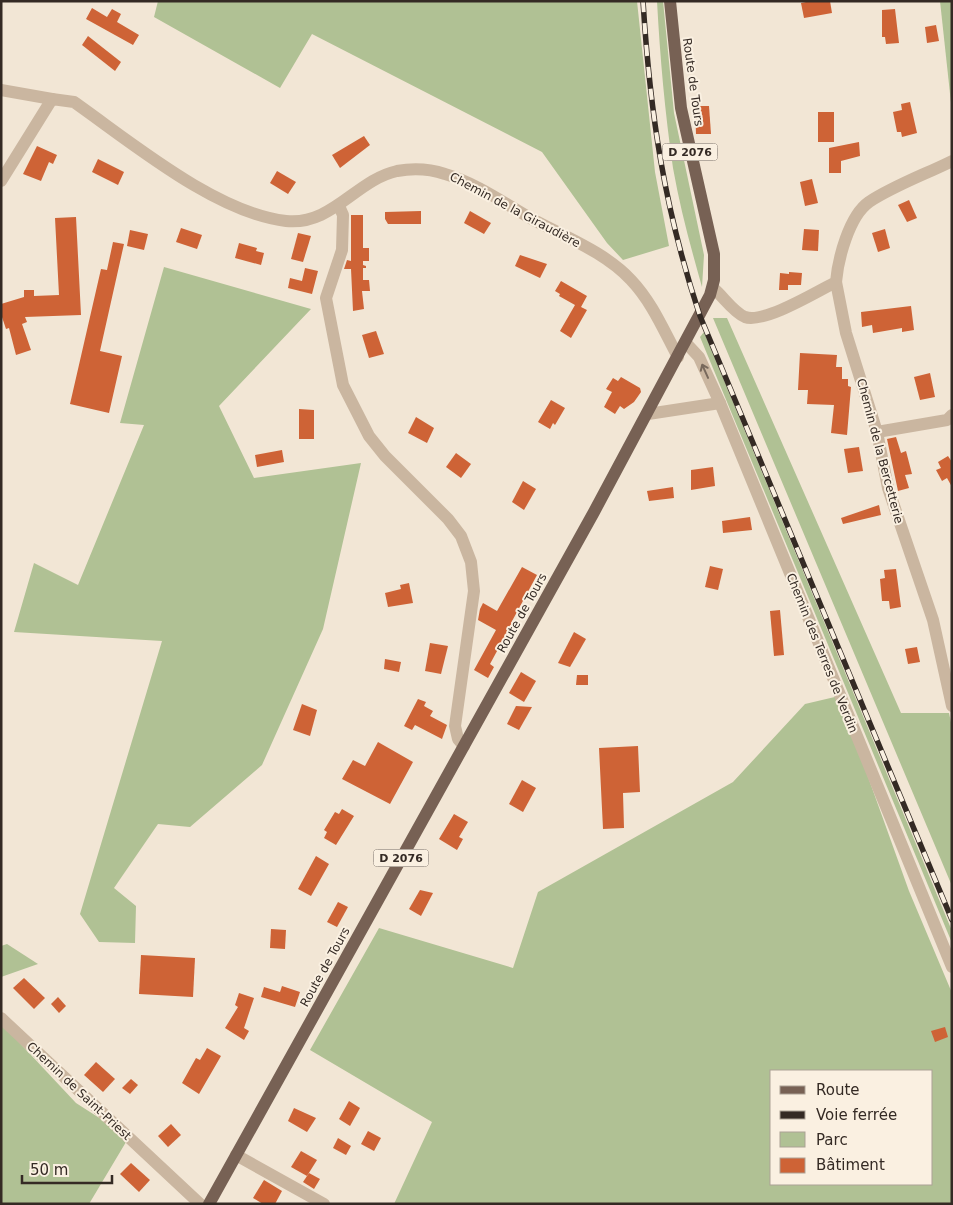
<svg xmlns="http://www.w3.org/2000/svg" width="953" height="1205" font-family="'DejaVu Sans',sans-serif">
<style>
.green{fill:#b0c194;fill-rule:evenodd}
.building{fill:#ce6336}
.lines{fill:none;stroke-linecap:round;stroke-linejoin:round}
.street{stroke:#cab6a0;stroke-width:12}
.primary{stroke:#776154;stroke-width:12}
.rail-casing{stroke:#342a24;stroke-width:5.5}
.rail{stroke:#faf0e1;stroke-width:4;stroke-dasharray:11;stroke-linecap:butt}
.oneway{stroke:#78695c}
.labels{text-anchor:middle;stroke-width:4;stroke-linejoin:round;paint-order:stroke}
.shield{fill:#faf0e1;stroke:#6f655d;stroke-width:1}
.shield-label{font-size:11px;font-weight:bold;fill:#342a24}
.street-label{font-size:12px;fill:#342a24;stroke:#faf0e1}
</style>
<rect width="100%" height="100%" fill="#f2e6d5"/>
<g class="green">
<polygon points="158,1 637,1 655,172 669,246 623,260 607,243 542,152 312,34 280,88 154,17"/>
<path d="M657,1H663L674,113L704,255L702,287C691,248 680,208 673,168C665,113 660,57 657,1Z"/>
<polygon points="940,1 952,1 952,112"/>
<polygon points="164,267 311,309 219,406 254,478 361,463 323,629 262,765 190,827 158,824 114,888 136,906 135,943 99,942 80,914 162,641 14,632 34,563 78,585 144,425 120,423"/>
<polygon points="713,318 727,318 901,713 949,713 952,727 952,886"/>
<polygon points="704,332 952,931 952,943 700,337"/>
<path d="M839,696L909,891L952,993V1204H394L432,1122L310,1050L379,928L513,968L538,892L733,782L805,704ZM772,1071H932V1184H772Z"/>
<polygon points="7,944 38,964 1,977 1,946"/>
<polygon points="1,1023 76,1103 129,1137 89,1204 1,1204"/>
</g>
<g class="building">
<polygon points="811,1 830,1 832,13 804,18 801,3"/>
<polygon points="92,8 107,17 112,9 121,14 117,22 139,35 133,45 86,19"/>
<polygon points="895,9 899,43 886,44 885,37 882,37 882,10"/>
<polygon points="936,25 939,41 927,43 925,27"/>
<polygon points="88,36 121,62 115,71 82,45"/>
<polygon points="910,102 917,133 902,137 901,132 897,132 893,112 902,110 901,104"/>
<polygon points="695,106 709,106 711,134 696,134"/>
<rect x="818" y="112" width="16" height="30"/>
<polygon points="364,136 370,145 340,168 332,155"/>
<polygon points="859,142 860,156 841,161 841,173 829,173 829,148"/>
<polygon points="37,146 57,155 53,164 49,162 41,181 23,174"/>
<polygon points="98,159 124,172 118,185 92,172"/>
<polygon points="277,171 296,182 288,194 270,183"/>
<polygon points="812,179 818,203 805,206 800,182"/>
<polygon points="909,200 917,218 907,222 898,205"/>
<polygon points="421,211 421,224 388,224 385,219 385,212"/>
<polygon points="470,211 491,223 484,234 464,223"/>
<polygon points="351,215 363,215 363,248 369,248 369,261 363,261 363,265 366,266 366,268 363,268 363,280 369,280 370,291 362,291 364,309 353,311 351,269 344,269 347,260 351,261"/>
<polygon points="76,217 81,315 25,317 27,322 22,324 31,350 16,355 9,328 6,329 1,314 1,304 24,297 24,290 34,290 34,296 59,295 55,218"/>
<polygon points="181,228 202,235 197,249 176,242"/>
<polygon points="804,229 819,230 818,251 802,250"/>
<polygon points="885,229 890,248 878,252 872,233"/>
<polygon points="130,230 148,234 144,250 127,246"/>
<polygon points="298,233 311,236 303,262 291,259"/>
<polygon points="113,242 124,244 100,351 122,356 109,413 70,404 101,269 107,270"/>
<polygon points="239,243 257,248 256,251 264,253 261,265 235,258"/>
<polygon points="520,255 547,264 540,278 515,266"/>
<polygon points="305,268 318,271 312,294 288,288 290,278 302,281"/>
<polygon points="789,272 802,273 801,285 788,285 788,290 779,290 780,273 789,274"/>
<polygon points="561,281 587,296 581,307 587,310 571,338 560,331 575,305 559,296 560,294 555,291"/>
<polygon points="911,306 914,330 902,332 902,328 873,333 872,325 862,327 861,312"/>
<polygon points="376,331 384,354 369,358 362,335"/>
<polygon points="800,353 837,355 836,367 842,367 842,379 848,379 848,386 851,387 847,435 831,433 834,405 807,404 808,390 798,390"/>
<polygon points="930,373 935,397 920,400 914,377"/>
<polygon points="621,377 640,388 641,392 634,402 624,409 620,406 615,414 604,407 612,392 606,389 613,378 618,381"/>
<polygon points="551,400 565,408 555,425 553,423 550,429 538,422"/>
<polygon points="299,409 314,410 314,439 299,439"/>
<polygon points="416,417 434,428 427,443 408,433"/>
<polygon points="896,437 901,453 906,451 912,474 905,475 909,488 898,491 887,439"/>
<polygon points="859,447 863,471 848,473 844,449"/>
<polygon points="282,450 284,462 257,467 255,455"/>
<polygon points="456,453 471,464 461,478 446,467"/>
<polygon points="948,456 952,462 952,487 947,478 942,481 936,470 941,468 938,462"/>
<polygon points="713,467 715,486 691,490 691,470"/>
<polygon points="523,481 536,489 524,510 512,502"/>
<polygon points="673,487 674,498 649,501 647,491"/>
<polygon points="879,505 881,515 843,524 841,518"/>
<polygon points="750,517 752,530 723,533 722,521"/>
<polygon points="710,566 723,569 718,590 705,587"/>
<polygon points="522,567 537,575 511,623 517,626 508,642 503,640 490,664 494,667 488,678 474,670 496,630 478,620 480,609 483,603 497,611"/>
<polygon points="896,569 901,607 890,609 889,601 882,601 880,579 885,578 884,570"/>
<polygon points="409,583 413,603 388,607 385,593 401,589 400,585"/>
<polygon points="780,610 784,655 774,656 770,611"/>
<polygon points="574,632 586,639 570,667 558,663"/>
<polygon points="430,643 448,646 441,674 425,671"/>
<polygon points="917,647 920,662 908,664 905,649"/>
<polygon points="385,659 401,662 399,672 384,669"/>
<polygon points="521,672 536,681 524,702 509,693"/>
<polygon points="577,675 588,675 588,685 576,685"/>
<polygon points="418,699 426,702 424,706 433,711 430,716 447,725 442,739 415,725 412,730 404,726"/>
<polygon points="302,704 317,710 310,736 293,730"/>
<polygon points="516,706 532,707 519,730 507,724"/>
<polygon points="378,742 413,762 390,804 342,779 353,760 365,766"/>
<polygon points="638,746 640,792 623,793 624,828 603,829 599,748"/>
<polygon points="522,780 536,788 523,812 509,804"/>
<polygon points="342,809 354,816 336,845 324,838 327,832 324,830 335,812 339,814"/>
<polygon points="454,814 468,822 459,837 463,839 457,850 439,839"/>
<polygon points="316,856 329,864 311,896 298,889"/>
<polygon points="420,890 433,893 421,916 409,909"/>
<polygon points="338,902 348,907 337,927 327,922"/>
<polygon points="271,929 286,930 285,949 270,948"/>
<polygon points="141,955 195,958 193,997 139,994"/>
<polygon points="24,978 45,998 34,1009 13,988"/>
<polygon points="282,986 300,992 295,1007 261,997 264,987 280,992"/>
<polygon points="239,993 254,998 244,1028 249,1031 244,1040 225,1028 238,1007 235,1005"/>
<polygon points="58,997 66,1006 59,1013 51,1004"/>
<polygon points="945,1027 948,1037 935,1042 931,1031"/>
<polygon points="207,1048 221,1056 199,1094 182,1083 196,1058 200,1060"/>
<polygon points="96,1062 115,1079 103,1092 84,1075"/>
<polygon points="131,1079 138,1085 130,1094 122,1088"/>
<polygon points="349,1101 360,1108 350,1126 339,1119"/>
<polygon points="294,1108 316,1118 307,1132 288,1121"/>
<polygon points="171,1124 181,1135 168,1147 158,1136"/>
<polygon points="368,1131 381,1138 374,1151 361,1144"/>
<polygon points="338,1138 351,1146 346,1155 333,1148"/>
<polygon points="301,1151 317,1160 307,1176 291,1167"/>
<polygon points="131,1163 150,1180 139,1192 120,1174"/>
<polygon points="309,1173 320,1179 314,1189 303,1182"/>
<polygon points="264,1180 282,1191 275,1204 263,1204 253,1198"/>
</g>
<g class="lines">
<g class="street">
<polyline points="1,90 52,99"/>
<path d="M1,181L52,99L74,102C131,142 216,213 286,221C332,226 356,180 397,171C413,168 430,169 445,174C476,183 504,203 532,219C565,237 605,252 631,280C652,302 664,331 678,357"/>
<polyline points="339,206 343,215 342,250 326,298 343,385 369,436 385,456 448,519 461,536 471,562 474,591 455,726 458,739 464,746"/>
<polyline points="836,282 846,333 877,432 888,488 933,620 952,706"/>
<path d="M713,288C723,296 733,312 745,317C764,324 818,291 836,282C838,259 849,216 869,202C893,186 926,174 952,161"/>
<polyline points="686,343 699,357 720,403 952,967"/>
<polyline points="648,414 720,403"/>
<polyline points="877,432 947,420 952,415"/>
<polyline points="1,1018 200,1204"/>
<polyline points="236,1155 324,1204"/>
</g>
<polyline class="primary" points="209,1204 594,512 710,295 714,280 714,254 681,108 670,1"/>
<g class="rail-casing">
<path id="rail" d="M643,1C650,113 664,208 700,316L952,920"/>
</g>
<use href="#rail" class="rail"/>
</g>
<defs><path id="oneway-shaft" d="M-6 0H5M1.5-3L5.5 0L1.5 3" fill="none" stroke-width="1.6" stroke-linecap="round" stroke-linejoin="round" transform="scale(1.25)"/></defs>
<use class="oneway" href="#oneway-shaft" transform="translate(705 371) rotate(-114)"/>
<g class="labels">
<g class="shield">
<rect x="662.5" y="143.5" width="55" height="17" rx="4"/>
<rect x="373.5" y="849.5" width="55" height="17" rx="4"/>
</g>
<g class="shield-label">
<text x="690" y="156">D 2076</text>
<text x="401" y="862">D 2076</text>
</g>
<g class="street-label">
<text transform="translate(693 82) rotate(82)" y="4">Route de Tours</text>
<text transform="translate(515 210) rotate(28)" y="4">Chemin de la Giraudière</text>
<text transform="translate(880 451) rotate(75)" y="4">Chemin de la Bercetterie</text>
<text transform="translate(522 613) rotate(-61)" y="4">Route de Tours</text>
<text transform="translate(822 653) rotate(68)" y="4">Chemin des Terres de Verdin</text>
<text transform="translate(325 967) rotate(-61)" y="4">Route de Tours</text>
<text transform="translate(79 1091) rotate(43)" y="4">Chemin de Saint-Priest</text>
</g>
</g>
<rect width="953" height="1205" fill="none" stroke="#342a24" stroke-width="5"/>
<rect x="770" y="1070" width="162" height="115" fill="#faf0e1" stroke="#aba195"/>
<rect x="780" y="1086" width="25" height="8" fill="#776154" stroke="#aba195"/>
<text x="816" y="1095" font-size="15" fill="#342a24">Route</text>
<rect x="780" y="1111" width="25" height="8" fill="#342a24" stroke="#aba195"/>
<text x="816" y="1120" font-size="15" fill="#342a24">Voie ferrée</text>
<rect x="780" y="1132" width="25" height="15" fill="#b0c194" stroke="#aba195"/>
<text x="816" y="1145" font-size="15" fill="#342a24">Parc</text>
<rect x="780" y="1158" width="25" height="15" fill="#ce6336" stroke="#aba195"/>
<text x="816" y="1170" font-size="15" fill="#342a24">Bâtiment</text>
<path d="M22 1175v8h90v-8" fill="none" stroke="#342a24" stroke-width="2.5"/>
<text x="30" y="1175" font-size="15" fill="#342a24" stroke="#faf0e1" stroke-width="4" paint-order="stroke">50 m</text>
</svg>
